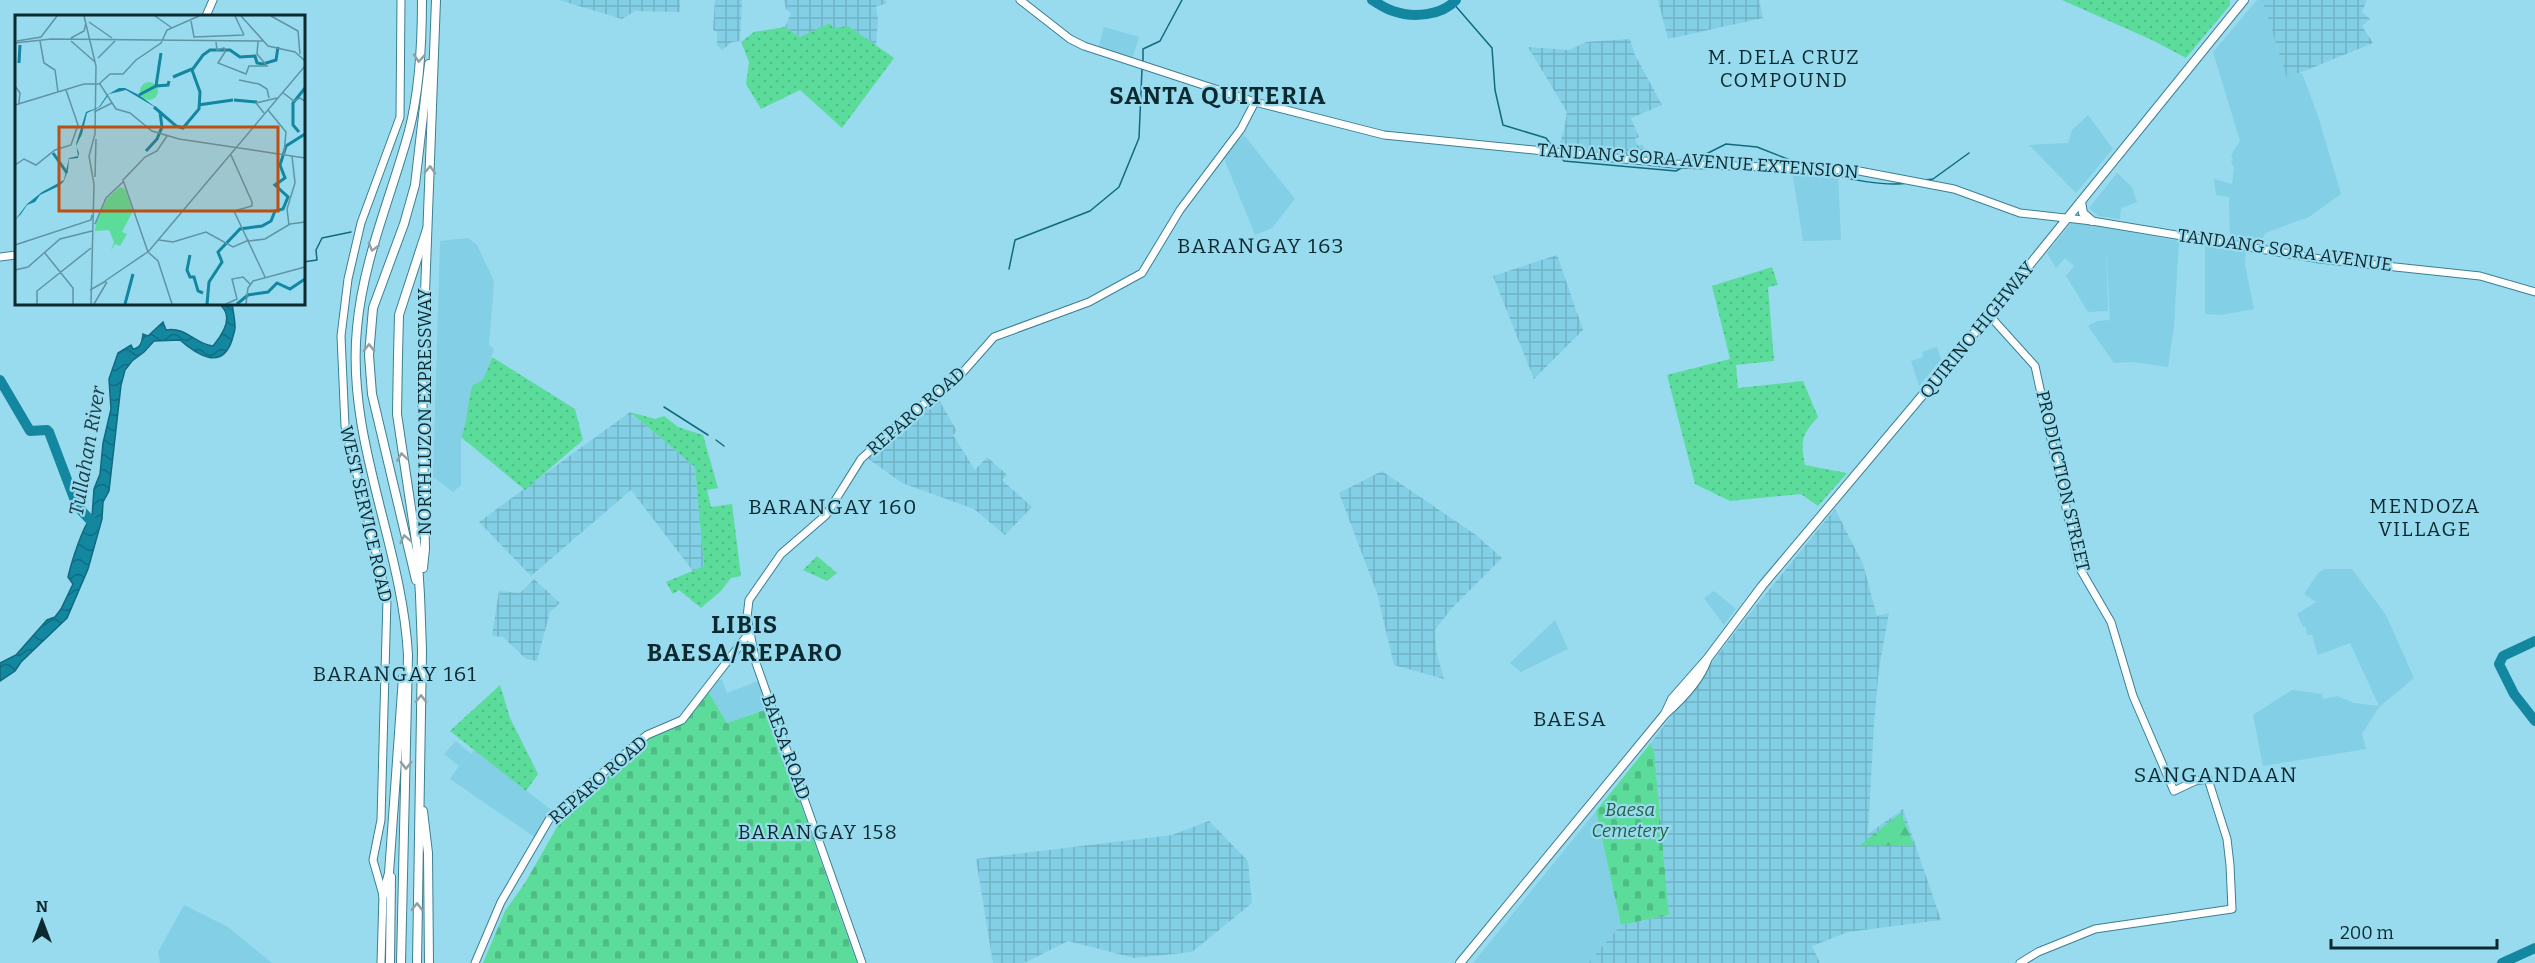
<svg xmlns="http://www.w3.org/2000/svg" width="2535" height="963" font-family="Bitter,serif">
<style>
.built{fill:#83cfe5}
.industrial{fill:url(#industrial-grid)}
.grass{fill:url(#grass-dots)}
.forest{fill:url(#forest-firs)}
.cemetery{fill:url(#cemetery-stones)}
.water{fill:url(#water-waves);stroke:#116a7e;stroke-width:1.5}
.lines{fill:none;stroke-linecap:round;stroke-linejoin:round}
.stream{stroke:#116a7e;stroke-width:1.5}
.river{stroke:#1386a0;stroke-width:10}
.secondary-casing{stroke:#3d7f91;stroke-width:9}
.primary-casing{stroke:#3d7f91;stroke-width:10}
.highway-casing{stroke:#3d7f91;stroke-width:10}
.secondary{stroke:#fff;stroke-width:7}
.primary{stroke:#fff;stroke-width:8}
.highway{stroke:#fff;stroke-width:8}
.oneway{stroke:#929fa2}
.labels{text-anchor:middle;stroke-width:4.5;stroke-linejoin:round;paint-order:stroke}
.street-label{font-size:18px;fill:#0d2930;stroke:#98dbef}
.park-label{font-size:18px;font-style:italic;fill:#255f42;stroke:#98dbef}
.neighbourhood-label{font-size:20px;letter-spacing:1.5px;fill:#0d2930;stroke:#98dbef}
.water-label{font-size:20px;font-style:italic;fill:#203e47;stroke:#98dbef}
.quarter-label{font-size:21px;letter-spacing:1.5px;fill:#0d2930;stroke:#98dbef}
.district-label{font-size:24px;font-weight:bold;letter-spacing:1.5px;fill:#0d2930;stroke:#98dbef}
.inset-river{fill:none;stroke:#1386a0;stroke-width:3}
.inset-road{fill:none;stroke:#6094a3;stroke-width:1.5}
.view{fill:#bc4f13;fill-opacity:0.15;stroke:#bc4f13;stroke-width:3}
.inset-edge{fill:none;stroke:#0d2930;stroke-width:3}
</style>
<defs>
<pattern id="industrial-grid" width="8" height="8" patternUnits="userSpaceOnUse" patternTransform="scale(1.5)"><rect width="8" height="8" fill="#83cfe5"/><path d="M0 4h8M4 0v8" fill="none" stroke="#70b2c5"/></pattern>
<pattern id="grass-dots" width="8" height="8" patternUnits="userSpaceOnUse" patternTransform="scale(1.5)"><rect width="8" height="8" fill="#5bdc9b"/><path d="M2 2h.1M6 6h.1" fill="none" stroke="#4ebd86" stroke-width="1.8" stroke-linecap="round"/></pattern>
<pattern id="forest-firs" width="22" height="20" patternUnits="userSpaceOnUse" patternTransform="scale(1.5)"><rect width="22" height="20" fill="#5bdc9b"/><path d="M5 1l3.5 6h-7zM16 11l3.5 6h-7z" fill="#4ebd86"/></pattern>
<pattern id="cemetery-stones" width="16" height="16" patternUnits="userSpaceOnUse" patternTransform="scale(1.5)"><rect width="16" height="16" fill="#5bdc9b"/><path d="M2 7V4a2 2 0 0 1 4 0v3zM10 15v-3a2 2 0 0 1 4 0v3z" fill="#4ebd86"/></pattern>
<pattern id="water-waves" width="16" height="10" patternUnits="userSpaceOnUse" patternTransform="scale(1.5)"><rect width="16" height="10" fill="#1386a0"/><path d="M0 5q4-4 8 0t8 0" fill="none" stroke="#106e83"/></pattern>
</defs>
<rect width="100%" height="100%" fill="#98dbef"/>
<g class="built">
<polygon points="2257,0 2262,0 2287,77 2302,73 2318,116 2341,194 2309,217 2265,233 2261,244 2230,239 2229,197 2216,195 2214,179 2232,184 2234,168 2231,162 2233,159 2231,155 2240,141 2213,52"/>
<polygon points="1104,27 1139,37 1132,59 1098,49"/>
<polygon points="2088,115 2113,149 2076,193 2029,145 2068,143 2072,130"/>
<polygon points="1244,135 1295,199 1272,228 1255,235 1223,156"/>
<polygon points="1792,171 1838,172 1841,240 1803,241"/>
<polygon points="2117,173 2132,187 2137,202 2121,208 2120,219 2098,216 2089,208"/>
<polygon points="2072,222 2179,241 2174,326 2168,367 2132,362 2114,363 2088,326 2097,321 2110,320 2106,246 2108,311 2088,312 2066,276 2074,266 2065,258 2056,268 2047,253"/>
<polygon points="468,238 477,245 494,281 489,345 494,349 483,381 469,396 467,424 461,437 461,485 453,492 433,477 440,241"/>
<polygon points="2205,246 2246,250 2245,265 2254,309 2221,315 2205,314"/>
<polygon points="1937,347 1941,359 1919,386 1911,361 1923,357 1922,352"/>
<polygon points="2324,569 2352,569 2386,615 2414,678 2379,707 2362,734 2366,749 2263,766 2253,715 2292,690 2322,694 2323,699 2337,696 2354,703 2379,706 2350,643 2318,655 2312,635 2307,635 2306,627 2303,627 2297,614 2316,602 2304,594 2318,573"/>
<polygon points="1714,591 1736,609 1724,625 1704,598"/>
<polygon points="1555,620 1568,649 1521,672 1510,663"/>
<polygon points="716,679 722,680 727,693 758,681 767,708 727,723 707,690"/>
<polygon points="456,741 471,754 474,750 554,812 536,838 450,779 459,766 444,754"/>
<polygon points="1596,811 1621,925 1588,963 1473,963"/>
<polygon points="184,905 228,927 272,963 160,963 158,952"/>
</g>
<g class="industrial">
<polygon points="559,0 680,0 680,12 635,11 622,19"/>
<polygon points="715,0 742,0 740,41 732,42 722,50 717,45 717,32 713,30"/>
<polygon points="784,0 886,0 886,4 876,6 878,20 876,46 848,26 800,37 785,27 791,13 786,9"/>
<polygon points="1658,0 1759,0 1763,18 1668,39"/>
<polygon points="2262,0 2367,0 2362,12 2370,19 2362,26 2373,43 2287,78"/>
<polygon points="1630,39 1635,55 1662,105 1631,118 1639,137 1635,139 1638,146 1642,144 1649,159 1558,149 1564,130 1567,112 1528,47 1569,50 1586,42"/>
<polygon points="1557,255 1583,330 1534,379 1493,276"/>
<polygon points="938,398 957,431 953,435 975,470 987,457 1007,475 1002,480 1032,507 1005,535 974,509 902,483 866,457 912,416"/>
<polygon points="630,412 695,467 704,566 693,571 631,490 531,576 479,522"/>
<polygon points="1382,471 1476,535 1502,558 1451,609 1435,630 1436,651 1444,679 1394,665 1377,593 1339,493"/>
<polygon points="1835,509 1863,564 1877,616 1889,613 1879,668 1874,724 1868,834 1903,809 1941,920 1848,932 1812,946 1820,963 1588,963 1621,925 1669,915 1654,751 1650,744 1739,627"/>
<polygon points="534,579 560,603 550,612 537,661 526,659 503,637 492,636 499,591 520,593"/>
<polygon points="1209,821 1248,861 1252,903 1192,952 1134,958 1068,941 1024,963 993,963 976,859 1172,835"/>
</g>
<g class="grass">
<polygon points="2062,0 2230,0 2230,5 2186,58 2152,40"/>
<polygon points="830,23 833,28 848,26 894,58 842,128 800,90 761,109 746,84 749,62 741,42 754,32 785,27 800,37"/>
<path d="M1772,267L1778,285L1768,287L1774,361L1736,365L1738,388L1803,381L1818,417C1802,434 1800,441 1805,465L1847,473L1818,506L1801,494L1730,501L1695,484L1667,375L1730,359L1712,286Z"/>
<path d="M492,357L575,409L583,440L525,490L461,437C469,420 466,402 473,385L483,380Z"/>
<polygon points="630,412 655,419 664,416 678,427 703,435 718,488 707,490 711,507 732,504 741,576 731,578 720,592 701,608 679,590 673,594 666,582 704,566 695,467"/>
<polygon points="817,556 837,573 827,581 803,570"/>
<polygon points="500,685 510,718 538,774 526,791 450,731"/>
</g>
<polygon class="forest" points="1901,813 1914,846 1860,845"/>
<g class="cemetery">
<polygon points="707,690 727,723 767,709 857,963 483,963 505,911 525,883 557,827 648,737 683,722"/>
<polygon points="1650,744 1654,750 1669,915 1621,925 1596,811"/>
</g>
<path class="water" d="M219,303H232C233,311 235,319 235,327C235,331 233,336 232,340C222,371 197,355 180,340L154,341L144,352L132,361L125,370L121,385L109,491L103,502L102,519L88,569L67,618L21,662L15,671L0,681V663L16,655L47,620L55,617L61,609L73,584L68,577C71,564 83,524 92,517L94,489L100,474L103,443L111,409L109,379L118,353L131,345L133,349C141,348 142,342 143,334L148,336L163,322L166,330C186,326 196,345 213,346C220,338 231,322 225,311C224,308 221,306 219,303Z"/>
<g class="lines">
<g class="stream">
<polyline points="1453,3 1492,48 1495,90 1503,125 1546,138 1555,150"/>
<polyline points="1143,61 1143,49 1160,41 1182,0"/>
<polyline points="1560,156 1564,161 1676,171 1683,167"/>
<polyline points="1692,161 1726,144 1757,147 1803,165"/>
<path d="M1824,172C1846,179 1886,187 1908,183"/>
<polyline points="1925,180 1933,179 1969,153"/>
<polyline points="303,262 317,260 316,250 322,238 351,232"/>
<polyline points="1009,269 1015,240 1090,211 1119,187 1139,138 1142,69"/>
<polyline points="664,407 708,435"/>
<polyline points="716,440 724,446"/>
</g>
<g class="river">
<path d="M1372,0C1379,4 1386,9 1393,11C1413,18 1441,16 1456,0"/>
<polyline points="0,380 30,431 47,430 49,432 77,506 93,523"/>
<polyline points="2535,641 2503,656 2499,664 2514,694 2535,721"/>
<polyline points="2502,963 2535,948"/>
</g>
<g class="secondary-casing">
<g id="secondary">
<polyline points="1020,0 1070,39 1084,46 1255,102 1384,135 1674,164 1854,170 1954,189 2020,213 2092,221 2320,259 2480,276 2535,292"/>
<polyline points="206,16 213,0"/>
<polyline points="0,257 16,255"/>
<polyline points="1989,315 2035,366 2079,567 2111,622 2133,696 2174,791 2195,781 2208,779 2227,839 2230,865 2232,909 2095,929 2038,952 2020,963"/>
<polyline points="381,963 383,895 373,860 381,820 387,598 345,426 341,336 348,279 361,223 400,117 401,0"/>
<polyline points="475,963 501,902 550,818 647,735 682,720 750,632"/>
<polyline points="862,963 756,663 747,617 749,600 781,554 826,515 861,459 909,415 956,380 994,337 1089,302 1142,273 1180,210 1241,129 1255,102"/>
</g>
</g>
<g class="primary-casing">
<g id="primary">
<polyline points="2081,202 2083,213 2092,221"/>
<polyline points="1665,714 1672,699 1708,658 1762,586 1963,347 2244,0"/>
<path d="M1460,963L1665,714C1681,700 1700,680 1707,660"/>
</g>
</g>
<g class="highway-casing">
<g id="highway">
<polyline points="423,568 425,549 422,373 436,0"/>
<polyline points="416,580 372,394 369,355 373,308 404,224 415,185 429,64"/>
<polyline points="423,811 428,853 429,963"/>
<polyline points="383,895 389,873 403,677"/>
<polyline points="390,963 391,877"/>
<path d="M401,963L408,655C402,544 346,440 357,328C363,260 391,197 409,131C420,89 422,43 422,0"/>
<polyline points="417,963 422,650 420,595 417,548 397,414 398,356 399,315 427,229"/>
</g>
</g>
<use href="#secondary" class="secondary"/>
<use href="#primary" class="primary"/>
<use href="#highway" class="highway"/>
</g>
<defs><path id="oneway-chevron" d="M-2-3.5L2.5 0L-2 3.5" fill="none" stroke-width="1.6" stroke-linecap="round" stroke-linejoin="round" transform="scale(1.5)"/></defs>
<g class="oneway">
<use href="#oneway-chevron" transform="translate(419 58) rotate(94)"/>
<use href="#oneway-chevron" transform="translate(430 170) rotate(-88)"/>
<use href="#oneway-chevron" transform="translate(373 247) rotate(106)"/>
<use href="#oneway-chevron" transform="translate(369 348) rotate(-89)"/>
<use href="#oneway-chevron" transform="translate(402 457) rotate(-98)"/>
<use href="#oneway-chevron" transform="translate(405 539) rotate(-102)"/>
<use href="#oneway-chevron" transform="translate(421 699) rotate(-89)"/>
<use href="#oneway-chevron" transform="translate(406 765) rotate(91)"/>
<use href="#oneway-chevron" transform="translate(417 907) rotate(-89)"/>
</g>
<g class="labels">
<g class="street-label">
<text transform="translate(1698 161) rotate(4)" y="6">TANDANG SORA AVENUE EXTENSION</text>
<text transform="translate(2285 250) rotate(8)" y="6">TANDANG SORA AVENUE</text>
<text transform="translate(1977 330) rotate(-51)" y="6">QUIRINO HIGHWAY</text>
<text transform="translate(916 411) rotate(-41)" y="6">REPARO ROAD</text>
<text transform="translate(425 412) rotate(-90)" y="6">NORTH LUZON EXPRESSWAY</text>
<text transform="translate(2063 481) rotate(77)" y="6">PRODUCTION STREET</text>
<text transform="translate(366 514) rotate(77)" y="6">WEST SERVICE ROAD</text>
<text transform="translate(786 747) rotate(70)" y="6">BAESA ROAD</text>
<text transform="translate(598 780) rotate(-41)" y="6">REPARO ROAD</text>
</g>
<g class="park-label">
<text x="1630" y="816">Baesa<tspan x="1630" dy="21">Cemetery</tspan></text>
</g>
<g class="neighbourhood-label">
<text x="1784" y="64">M. DELA CRUZ<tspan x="1784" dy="23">COMPOUND</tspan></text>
<text x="2425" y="513">MENDOZA<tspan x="2425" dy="23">VILLAGE</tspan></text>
<text x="818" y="839">BARANGAY 158</text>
</g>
<g class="water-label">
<text transform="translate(87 451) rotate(-80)" y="7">Tullahan River</text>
</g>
<g class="quarter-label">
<text x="1261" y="253">BARANGAY 163</text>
<text x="833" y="514">BARANGAY 160</text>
<text x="395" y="681">BARANGAY 161</text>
<text x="1570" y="726">BAESA</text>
<text x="2216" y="782">SANGANDAAN</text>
</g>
<g class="district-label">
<text x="1218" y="104">SANTA QUITERIA</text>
<text x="745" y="633">LIBIS<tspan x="745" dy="28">BAESA/REPARO</tspan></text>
</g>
</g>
<g transform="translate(15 15)">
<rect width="290" height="290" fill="#98dbef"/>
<path d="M125 76a9 9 0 1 1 18 0a9 9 0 1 1-18 0Z" fill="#5bdc9b"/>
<path d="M105,172L110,174L118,196L107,217L112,219L105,231L100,229L96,236L99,227L94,215L80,216L81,207L92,184Z" fill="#5bdc9b"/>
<path d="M104,73H110L124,80L143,94L111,75L94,79L85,92L72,98L67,119L61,131L64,138L63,143L54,144L53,155L49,166L44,171L25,180L20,187L12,190L6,199L0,205L12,189L27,177L49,165L54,143L63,141L61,129L71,97L84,92L92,80Z" fill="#1386a0"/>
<path class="inset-river" d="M4,48L5,30M158,62L177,54M141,71L146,38M124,80L141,71L153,70L154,66M219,85L242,87M183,90L218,85M139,92L161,111L168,113L184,94L185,77L177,55L188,40L195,35H215L225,42L240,41L242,48L248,49L261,45L263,32M284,117L278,110V88L290,73M131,136L142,124L147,112L145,97M38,138L52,158M175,240L172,255L175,262H179L183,276L188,278M110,289L118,259M192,289L194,267L207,247L203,237L225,214L247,211L256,206L260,196L268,194L273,182L260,170L270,163L265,150L271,131L290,119M222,289L233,280L253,277L262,268L275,274L290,264"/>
<path class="inset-road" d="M69,1L81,51L80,119L74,141L79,169L76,289M140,1L157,13M220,1L229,20M226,1L253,31L280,37L290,46M256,1L283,16L285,39M176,6L179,22L229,20M74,7L97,23M56,23L69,16L71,8M2,26L26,22L42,1M25,26L29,48L40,55L43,77M56,26L80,47M201,27L202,35L209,33L210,37L203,48L231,59L234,51H252L242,39L243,26M0,28L36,24L248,26M83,43L100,26M224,65L244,69L252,74L254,83M84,69L95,59H108L121,45L146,28L152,15L184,1M0,71L5,78L4,88M267,77L279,86L285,83L290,86M0,90L69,69H85L101,94L115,98L137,116L164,124L290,143M253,95L271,117L269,139M79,97L97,88M249,98L241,88L262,83M216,140L237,187V191L219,196L250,262M0,150L9,144L21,150L40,135L56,130L63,110L51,75M80,162L81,124M80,209L91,183L108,167M274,210L272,194L280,168L277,141M144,225L158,227L191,217L218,232L234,225M234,226L250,224L275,209L290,207M0,230L76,205L77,200M29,237L58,273V289M133,237L143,246L157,289M133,237L290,51M133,237L108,165L130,142L142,136L152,121M0,255L13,252L45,224L77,216M90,266L134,236M75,275L91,266M22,289V276L76,233M79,289L92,267M211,289L222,284L217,264L228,262L236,270M231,289L233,273L238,266L290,252"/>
<path class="view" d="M44,112H263V196H44Z"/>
<rect width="290" height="290" class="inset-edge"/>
</g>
<g transform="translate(42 921)" stroke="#98dbef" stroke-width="4.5" paint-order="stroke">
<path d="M0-4.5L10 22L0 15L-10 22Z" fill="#0d2930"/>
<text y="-9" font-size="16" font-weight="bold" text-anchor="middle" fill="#0d2930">N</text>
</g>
<path d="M2331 939v9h166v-9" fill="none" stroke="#0d2930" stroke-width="3"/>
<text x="2340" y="939" font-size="18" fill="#0d2930" stroke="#98dbef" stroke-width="4.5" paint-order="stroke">200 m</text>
</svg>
